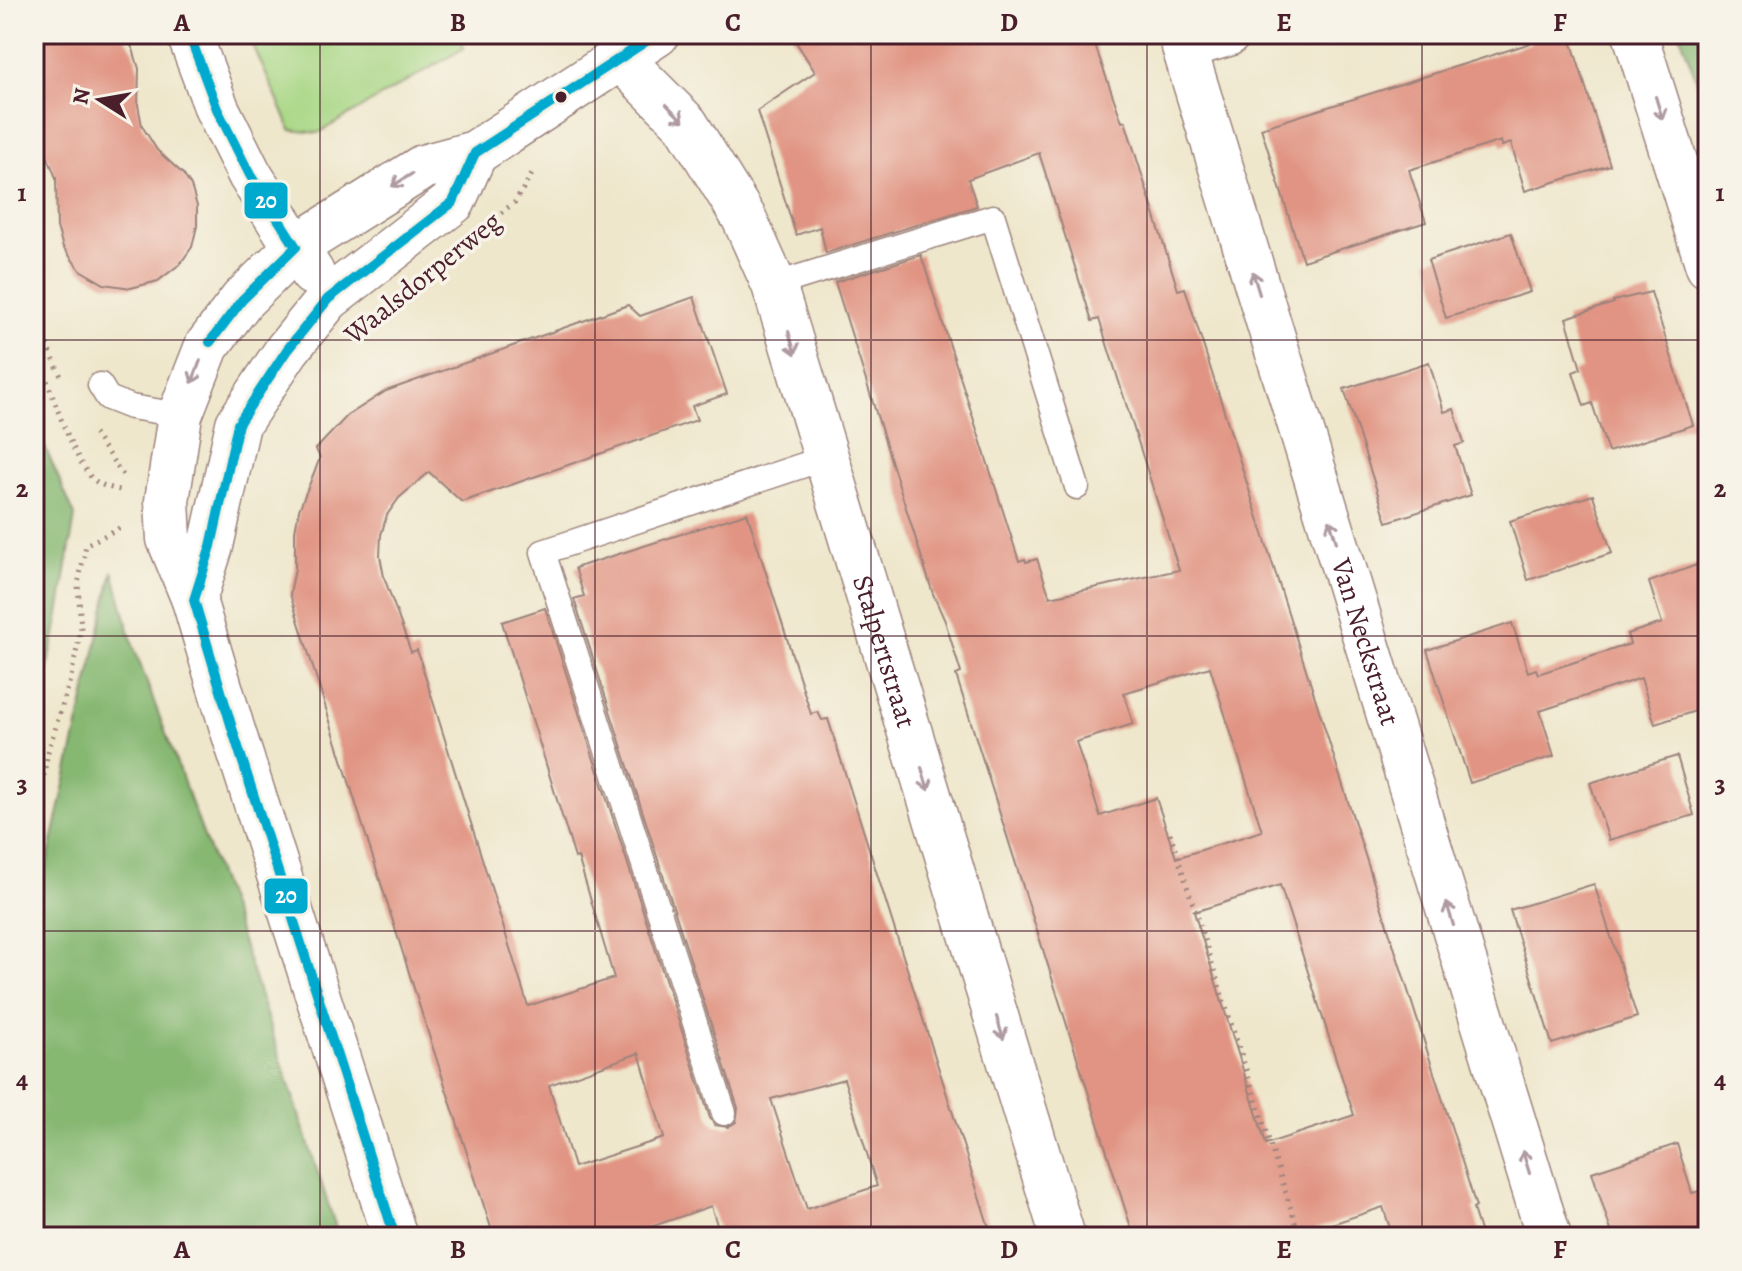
<svg xmlns="http://www.w3.org/2000/svg" width="1742" height="1271" font-family="Alegreya,serif">
<style>
.green{fill:#a8d785;stroke:#797b58;stroke-width:2}
.forest{fill:#86b872;stroke:#686c4e;stroke-width:2}
.building{fill:#e19483;fill-rule:evenodd}
.lines{fill:none;stroke-linecap:round;stroke-linejoin:round}
.service-casing{stroke:#9c837c;stroke-width:27}
.minor-casing{stroke:#9c837c;stroke-width:47}
.path{stroke:#9c837c;stroke-width:5;stroke-dasharray:2 6;stroke-linecap:butt}
.service{stroke:#fff;stroke-width:24}
.minor{stroke:#fff;stroke-width:44}
.bus-1-casing{stroke:#f7f3e8;stroke-width:16}
.bus-1{stroke:#00a9ce;stroke-width:10}
.oneway{stroke:#ae9aa0}
.grid{fill:none;stroke:#4a1f2b;stroke-width:2;stroke-opacity:0.55}
.bus-dot{fill:#4a1f2b;stroke:#f7f3e8;stroke-width:3}
.labels{text-anchor:middle;stroke-width:7;stroke-linejoin:round;paint-order:stroke}
.street-label{font-size:28px;fill:#4a1f2b;stroke:#f7f3e8}
.line-badge{stroke:#f7f3e8;stroke-width:3}
.badge-label{font-size:22px;text-anchor:middle;font-weight:bold;fill:#fff}
.neatline{fill:none;stroke:#4a1f2b;stroke-width:3}
.grid-label{font-size:26px;text-anchor:middle;font-weight:bold;fill:#4a1f2b}
</style>
<rect width="100%" height="100%" fill="#f7f3e8"/>
<filter id="ink" filterUnits="userSpaceOnUse"><feTurbulence type="fractalNoise" baseFrequency=".0125" numOctaves="2"/><feDisplacementMap in="SourceGraphic" scale="16" xChannelSelector="R" yChannelSelector="G"/><feConvolveMatrix kernelMatrix="1 2 1 2 8 2 1 2 1" color-interpolation-filters="sRGB"/></filter>
<filter id="wash" filterUnits="userSpaceOnUse"><feTurbulence type="fractalNoise" baseFrequency=".006" numOctaves="4" result="noise"/><feDisplacementMap in="SourceGraphic" scale="32" xChannelSelector="R" yChannelSelector="G"/><feGaussianBlur stdDeviation="1.8" result="paint"/><feColorMatrix in="noise" values="0 0 0 0 0 0 0 0 0 0 0 0 0 0 0 0 0 1.4 0 .05"/><feComposite in="paint" operator="in"/></filter>
<g filter="url(#wash)">
<rect width="100%" height="100%" fill="#efe7cc"/>
<polygon class="green" points="248,34 459,34 464,48 318,133 291,130"/>
<g class="forest">
<polygon points="1680,34 1708,34 1708,112"/>
<polygon points="34,422 75,516 58,621 34,729"/>
<polygon points="113,571 133,645 236,923 339,1237 34,1237 34,922"/>
</g>
<g id="blocks">
<g class="building">
<polygon points="34,34 123,34 133,49 139,69 138,105 142,126 157,150 183,174 191,186 197,206 197,226 192,247 180,264 158,281 131,288 104,284 80,270 63,247 57,227 56,178 48,158 34,141"/>
<path d="M791,34H1091L1122,122L1125,121L1178,290L1185,288L1457,1145L1476,1207L1473,1209L1482,1237H1393L1383,1207L1293,1237H1134L956,675L961,673L945,621L933,594L835,282L921,255L1019,561L1025,559L1026,562L1037,559L1050,597L1179,570L1099,319L1092,321L1039,153L968,179L977,206L826,253L820,227L796,235L757,111L815,72ZM1210,667L1262,831L1176,858L1156,798L1100,816L1076,742L1133,724L1124,693ZM1280,885L1354,1115L1266,1144L1194,912Z"/>
<polygon points="1528,34 1569,34 1610,165 1525,191 1511,143 1502,146 1501,141 1409,170 1426,222 1303,261 1261,128 1531,43"/>
<polygon points="1511,233 1530,292 1446,318 1428,260"/>
<polygon points="1651,292 1693,425 1608,452 1592,403 1584,406 1573,372 1581,369 1566,318 1614,303 1613,301"/>
<path d="M694,297L727,394L692,406L697,420L462,502L429,472L399,498L387,515L381,535L380,556L384,577L411,652L417,650L528,1006L614,978L578,857L575,858L502,622L545,608L710,1118L715,1125L728,1127L736,1122L738,1108L574,599L584,596L575,568L747,513L811,714L818,712L822,720L828,719L992,1237H721L711,1206L622,1237H494L423,1017L290,594L295,569V531L299,510L320,458L316,449L347,416L386,391L628,305L640,316ZM639,1053L664,1138L574,1167L549,1085ZM844,1079L877,1186L807,1209L771,1099Z"/>
<polygon points="1429,362 1444,412 1454,409 1464,443 1455,446 1471,495 1387,522 1344,389"/>
<polygon points="1593,495 1612,553 1528,580 1510,521"/>
<polygon points="1708,561 1708,707 1655,724 1641,678 1540,711 1554,756 1470,783 1427,650 1512,623 1528,672 1536,669 1538,674 1630,644 1627,634 1662,623 1649,582"/>
<polygon points="1677,756 1694,815 1609,840 1590,783"/>
<polygon points="1594,884 1637,1017 1552,1044 1510,910"/>
<polygon points="1677,1144 1692,1193 1700,1191 1708,1215 1708,1237 1613,1237 1592,1172"/>
</g>
</g>
</g>
<g filter="url(#ink)">
<use href="#blocks" fill-opacity="0" stroke="#9c837c" stroke-width="2"/>
<g class="lines">
<g class="service-casing">
<g id="service">
<polyline points="774,285 993,217 1077,487"/>
<polyline points="100,385 108,398 131,407 180,415"/>
<polyline points="724,1113 543,552 828,457"/>
</g>
</g>
<g class="minor-casing">
<g id="minor">
<polyline points="189,34 217,109 250,175 312,273"/>
<path id="s1" d="M1228,34L1184,47L1549,1237"/>
<polyline points="1635,34 1708,266"/>
<path id="s2" d="M620,58L686,124L744,218L774,285L1063,1237"/>
<polyline points="194,600 211,546 238,424 287,350 328,299 453,202 475,153"/>
<polyline points="395,1237 232,728 194,600 169,539 167,501 180,415 207,346 242,300 296,247 423,167 475,153 657,34"/>
</g>
</g>
<g class="path">
<polyline points="501,213 515,202 532,174"/>
<polyline points="34,315 63,381"/>
<path d="M34,343C47,378 68,449 90,476C98,486 112,488 124,491"/>
<polyline points="94,434 123,475"/>
<polyline points="34,831 48,752 71,677 81,629 78,584 86,545 121,527"/>
<polyline points="1170,833 1300,1237"/>
</g>
<use href="#service" class="service"/>
<use href="#minor" class="minor"/>
<g class="bus-1-casing">
<g id="bus-1">
<polyline points="189,34 217,109 250,175 296,247 242,300 210,342"/>
<polyline points="395,1237 232,728 194,600 211,546 238,424 287,350 328,299 453,202 475,153 657,34"/>
</g>
</g>
<use href="#bus-1" class="bus-1"/>
</g>
<defs><path id="oneway-shaft" d="M-6 0H5M1.5-3L5.5 0L1.5 3" fill="none" stroke-width="1.6" stroke-linecap="round" stroke-linejoin="round" transform="scale(2)"/></defs>
<g class="oneway">
<use href="#oneway-shaft" transform="translate(1659 108) rotate(73)"/>
<use href="#oneway-shaft" transform="translate(675 113) rotate(45)"/>
<use href="#oneway-shaft" transform="translate(402 180) rotate(148)"/>
<use href="#oneway-shaft" transform="translate(1256 283) rotate(-107)"/>
<use href="#oneway-shaft" transform="translate(792 343) rotate(73)"/>
<use href="#oneway-shaft" transform="translate(196 372) rotate(111)"/>
<use href="#oneway-shaft" transform="translate(1333 531) rotate(-107)"/>
<use href="#oneway-shaft" transform="translate(925 779) rotate(73)"/>
<use href="#oneway-shaft" transform="translate(1450 914) rotate(-107)"/>
<use href="#oneway-shaft" transform="translate(1000 1028) rotate(73)"/>
<use href="#oneway-shaft" transform="translate(1526 1162) rotate(-107)"/>
</g>
</g>
<path class="grid" d="M320,34V1237M595,34V1237M871,34V1237M1147,34V1237M1422,34V1237M34,340H1708M34,636H1708M34,931H1708"/>
<circle class="bus-dot" cx="561" cy="97" r="7"/>
<g class="labels">
<g class="street-label">
<text transform="translate(422 277) rotate(-39)" y="10">Waalsdorperweg</text>
<text dy="10" stroke="none"><textPath href="#s1" startOffset="668">Van Neckstraat</textPath></text>
<text dy="10" stroke="none"><textPath href="#s2" startOffset="660">Stalpertstraat</textPath></text>
</g>
</g>
<g class="line-badge">
<rect x="243" y="181" width="46" height="39" rx="8" fill="#00a9ce"/>
<rect x="263" y="877" width="46" height="38" rx="8" fill="#00a9ce"/>
</g>
<g class="badge-label">
<text x="266" y="208">20</text>
<text x="286" y="903">20</text>
</g>
<rect width="1742" height="1271" fill="none" stroke="#f7f3e8" stroke-width="88"/>
<g transform="translate(100 100) rotate(281)" stroke="#f7f3e8" stroke-width="6" paint-order="stroke">
<path d="M0-6L14 30L0 20L-14 30Z" fill="#4a1f2b"/>
<text y="-12" font-size="22" font-weight="bold" text-anchor="middle" fill="#4a1f2b">N</text>
</g>
<rect x="44" y="44" width="1654" height="1183" class="neatline"/>
<g class="grid-label">
<text x="182" y="31">A</text>
<text x="458" y="31">B</text>
<text x="733" y="31">C</text>
<text x="1009" y="31">D</text>
<text x="1284" y="31">E</text>
<text x="1560" y="31">F</text>
<text x="22" y="201">1</text>
<text x="1720" y="201">1</text>
<text x="22" y="497">2</text>
<text x="1720" y="497">2</text>
<text x="22" y="792">3</text>
<text x="1720" y="792">3</text>
<text x="22" y="1088">4</text>
<text x="1720" y="1088">4</text>
<text x="182" y="1258">A</text>
<text x="458" y="1258">B</text>
<text x="733" y="1258">C</text>
<text x="1009" y="1258">D</text>
<text x="1284" y="1258">E</text>
<text x="1560" y="1258">F</text>
</g>
</svg>
